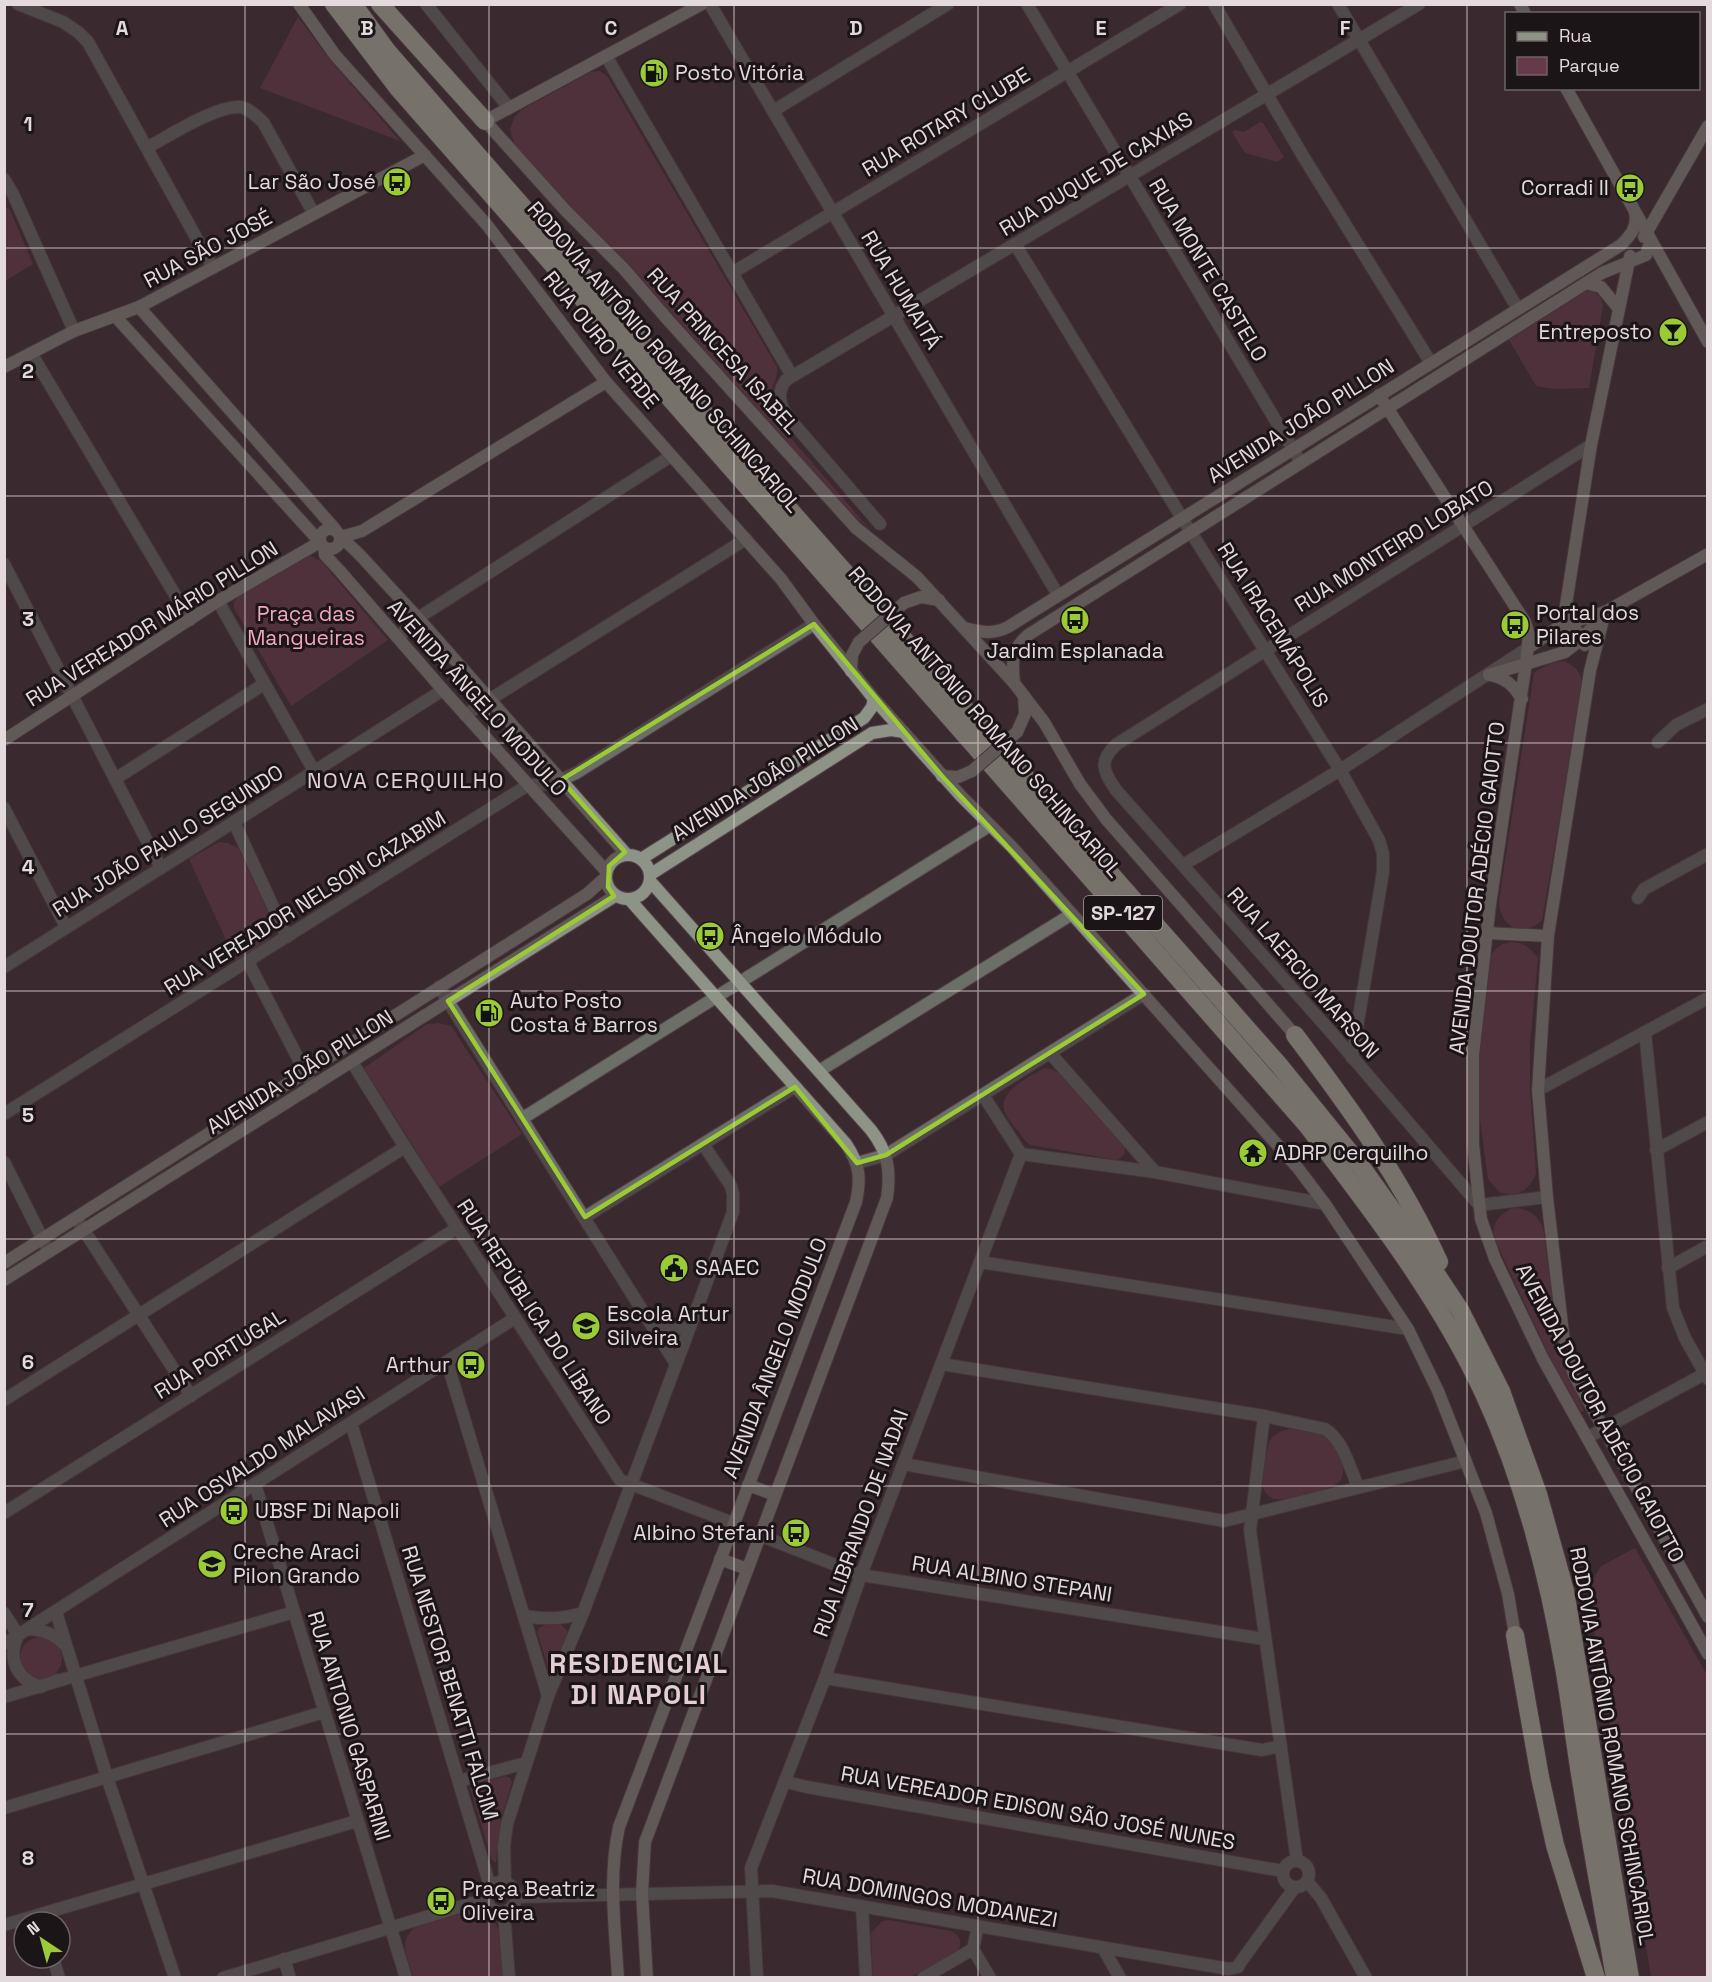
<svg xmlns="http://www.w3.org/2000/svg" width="1712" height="1982" font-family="'Space Grotesk',sans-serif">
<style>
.green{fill:#663a4a}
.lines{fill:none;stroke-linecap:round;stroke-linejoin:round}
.street-casing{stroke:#55454b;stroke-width:14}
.secondary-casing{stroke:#55454b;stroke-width:14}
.highway-casing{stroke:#55454b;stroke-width:20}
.street{stroke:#6c6f68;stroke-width:12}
.secondary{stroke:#8e9387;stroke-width:12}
.highway{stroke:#c0c8b6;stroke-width:18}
.secondary-bridge-casing{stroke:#55454b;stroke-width:14;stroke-linecap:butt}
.secondary-bridge{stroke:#8e9387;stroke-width:12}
.marked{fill:none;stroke:#9bcb34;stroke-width:4.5;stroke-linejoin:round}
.grid{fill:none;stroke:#e4d9dc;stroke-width:1.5;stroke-opacity:0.55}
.labels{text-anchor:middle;stroke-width:6;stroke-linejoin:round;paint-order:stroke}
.shield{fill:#1c1517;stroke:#a89ea1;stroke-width:1.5}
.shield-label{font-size:20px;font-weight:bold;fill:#e4d9dc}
.poi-label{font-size:21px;fill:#e4d9dc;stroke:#1c1517;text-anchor:start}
.street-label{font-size:21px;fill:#e4d9dc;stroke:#1c1517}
.park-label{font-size:21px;fill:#f4a6c1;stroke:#1c1517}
.neighbourhood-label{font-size:22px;letter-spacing:1.5px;fill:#e4ced4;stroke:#1c1517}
.district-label{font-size:27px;font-weight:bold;letter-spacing:1.5px;fill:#e4ced4;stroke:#1c1517}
.grid-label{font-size:20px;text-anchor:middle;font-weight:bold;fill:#e4d9dc;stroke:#1c1517;stroke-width:6;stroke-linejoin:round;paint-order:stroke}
</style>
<rect width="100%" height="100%" fill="#3a292f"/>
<g class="green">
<polygon points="298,17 329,59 400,141 260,88"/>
<path d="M600,71L607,76L777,367C778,375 775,379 773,387C769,399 773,411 777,422L872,532L845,507L628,265L570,207L515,146L510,130L514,118L521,110L591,72Z"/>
<polygon points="1260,122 1263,123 1284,157 1277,162 1245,153 1232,132 1235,130 1244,132"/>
<polygon points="5,206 10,210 33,264 5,281"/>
<path d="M1587,290C1597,292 1601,296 1603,306L1589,388L1555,389L1536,386L1509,340Z"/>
<polygon points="308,555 321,561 388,640 291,706 234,608 234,602 237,598 301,557"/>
<path d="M1564,661C1582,670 1582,676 1581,694L1542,920C1522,940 1499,926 1499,900L1534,673C1544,666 1552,662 1564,661Z"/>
<path d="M219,842L228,843L238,848L272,921C276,945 254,951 236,962L189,859Z"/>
<path d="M1511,942C1524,942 1530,948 1538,958L1530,1044V1090L1536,1173C1529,1191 1518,1198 1499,1192L1488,1179L1480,1120L1479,1050L1489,960C1494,949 1499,944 1511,942Z"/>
<polygon points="439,1023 451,1026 522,1134 439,1187 364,1068 427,1024"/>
<path d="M1045,1068L1054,1070L1062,1075L1124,1146L1125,1153L1118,1160L1030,1145L1026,1142C1020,1133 1011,1124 1006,1115C994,1092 1029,1077 1045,1068Z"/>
<path d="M1513,1208C1528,1208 1536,1214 1543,1227L1557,1328L1563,1358L1584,1411L1581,1412L1554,1366L1493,1236C1493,1221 1500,1214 1513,1208Z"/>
<path d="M1290,1429C1300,1431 1312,1431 1322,1435C1335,1440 1351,1470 1339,1482C1333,1489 1287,1501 1277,1499C1270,1499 1266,1494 1263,1488C1259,1479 1267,1452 1269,1442C1274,1434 1280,1431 1290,1429Z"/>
<polygon points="1635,1548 1707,1675 1707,1977 1651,1977 1592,1619 1590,1584 1601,1566"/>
<polygon points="547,1624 560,1624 567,1630 567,1635 550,1674 537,1632 539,1628"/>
<circle cx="41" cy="1658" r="21"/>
<polygon points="506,1776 510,1778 512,1782 500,1823 496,1863 492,1860 470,1788 473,1785"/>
<path d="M479,1911C507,1919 501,1955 503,1977H414C408,1960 397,1941 415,1927L468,1912Z"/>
<path d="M889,1920L951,1931C960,1936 963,1941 958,1951L911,1977H873L871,1933L882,1921Z"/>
</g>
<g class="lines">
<g class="street-casing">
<g id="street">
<polyline points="18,4 63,22 78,32 88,42 213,268"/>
<polyline points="426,4 509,108"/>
<polyline points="710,4 1058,595"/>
<polyline points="1027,4 1301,463"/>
<polyline points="1214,4 1303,156 1431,363"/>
<polyline points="1338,4 1518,309"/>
<polyline points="606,56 792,376"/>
<polyline points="773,111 948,4"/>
<path d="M148,147C169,136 217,105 240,107C249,108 256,116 263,122L314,214"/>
<polyline points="4,179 13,194 74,331"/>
<polyline points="1015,244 1182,518 1340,770 1379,840 1383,854 1383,872 1352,1058"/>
<polyline points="732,273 1180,4"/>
<polyline points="31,353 190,620"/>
<path d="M880,524L787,416C779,403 777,392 786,380L1419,4"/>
<polyline points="4,564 161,868"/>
<polyline points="218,601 314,771"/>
<polyline points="398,638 418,618 671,456"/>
<polyline points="465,715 746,539"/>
<polyline points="1658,742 1676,725 1708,709"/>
<polyline points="115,779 264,684"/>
<polyline points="4,808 66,927"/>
<polyline points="234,822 287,937"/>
<polyline points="1183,865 1340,770 1528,648"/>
<polyline points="1638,898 1644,889 1708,854"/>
<polyline points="248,962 313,1087"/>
<polyline points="4,967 443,690"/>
<polyline points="439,987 676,1364"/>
<polyline points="1645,1032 1673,1308 1685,1338 1708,1379"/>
<polyline points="1050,1053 1155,1172"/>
<polyline points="352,1062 405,1147 620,1480 733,1523"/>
<polyline points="819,1071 1072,914"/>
<polyline points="1538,1090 1708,998"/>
<polyline points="4,1114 528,785 551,784 576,773 814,624"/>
<polyline points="523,1118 989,826"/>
<polyline points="1656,1150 1708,1122"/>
<polyline points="1021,1154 1155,1172 1325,1204"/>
<polyline points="4,1162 49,1252"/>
<polyline points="857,1163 886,1155 1144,994"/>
<path d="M1547,1197L1479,1205L1330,1031L1116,790C1103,771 1098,761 1117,744L1591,445"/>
<polyline points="585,1217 795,1087"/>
<polyline points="76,1218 191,1396"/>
<polyline points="980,1262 1408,1329"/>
<polyline points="1668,1268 1708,1246"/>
<path d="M648,1319C661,1327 675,1330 690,1327"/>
<polyline points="447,1362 548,1696"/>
<path d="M941,1364L1264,1416L1325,1429C1343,1440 1350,1468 1358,1487"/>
<polyline points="4,1400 405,1147"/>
<polyline points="1264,1416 1250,1530 1297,1861"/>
<polyline points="351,1423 490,1886"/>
<polyline points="1588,1437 1708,1372"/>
<polyline points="903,1464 1224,1521 1466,1461"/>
<polyline points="255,1484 406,1978"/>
<polyline points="4,1513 457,1228"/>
<polyline points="759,1535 861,1575 1264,1639"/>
<polyline points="56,1612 107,1777 175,1978"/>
<polyline points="4,1613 18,1635"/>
<path d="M524,1616C545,1620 563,1619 583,1613"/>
<path d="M29,1629C44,1630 54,1634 65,1645"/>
<path d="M18,1635C7,1658 16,1679 41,1687"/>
<polyline points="4,1644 515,1318"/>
<polyline points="825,1678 1262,1750 1281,1746"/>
<polyline points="51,1683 294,1612"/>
<polyline points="4,1697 51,1683 57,1680"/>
<polyline points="459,1781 526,1763"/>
<polyline points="786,1782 807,1787 1283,1871"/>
<polyline points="4,1808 324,1712"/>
<circle cx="1296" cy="1874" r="13"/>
<polyline points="1307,1881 1321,1898 1366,1978"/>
<circle cx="501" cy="1897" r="15"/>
<polyline points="505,1882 504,1846 507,1824 548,1696 583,1613 733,1212 733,1194 731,1186 703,1144"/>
<polyline points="516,1897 772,1891 1229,1969 1238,1967 1240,1963 1295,1887"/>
<polyline points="862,1906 866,1978"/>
<polyline points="504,1912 509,1978"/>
<polyline points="4,1925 357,1821"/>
<polyline points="978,1926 973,1949 990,1978"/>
<polyline points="1103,1948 1120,1978"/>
<polyline points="53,1958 59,1978"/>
<polyline points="284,1959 290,1978"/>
<polyline points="223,1978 486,1899"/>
<polyline points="757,1978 751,1868 825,1678 861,1575 1021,1154 983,1095"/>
<polyline points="923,1978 973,1949"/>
</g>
</g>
<g class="secondary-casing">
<g id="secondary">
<polyline points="299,4 335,55 487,225 606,382 781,579 814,624 874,699 961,796 1012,847 1072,914 1297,1167 1325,1204 1408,1329 1438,1391 1486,1513 1508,1594 1515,1635"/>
<polyline points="702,4 485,121 566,211 624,269 668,320 856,528 917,577 1014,683 1044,722 1080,784 1106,819 1295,1035"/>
<polyline points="1520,4 1525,14"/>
<polyline points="1566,88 1708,342"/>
<polyline points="1644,237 1708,126"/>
<polyline points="1586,283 1601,287 1619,309"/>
<polyline points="139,307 335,529"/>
<polyline points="4,367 74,331 139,307 425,155"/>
<polyline points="1379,395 1525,622 1529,635 1526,663 1490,905 1473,1055 1473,1144 1481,1219 1495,1259 1543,1359 1708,1654"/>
<circle cx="330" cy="539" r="10"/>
<polyline points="341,537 359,554 418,618 627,855"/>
<polyline points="341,537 362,531 606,382"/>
<polyline points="324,547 325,555 339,570 443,690 606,871"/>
<polyline points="904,603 921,597 939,600"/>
<polyline points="1566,610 1574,618 1579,620 1605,612 1708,554"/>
<polyline points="1605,612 1590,671 1548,936 1538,1090 1547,1197 1564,1341 1574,1375 1708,1617"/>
<polyline points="1563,624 1591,445 1630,256"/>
<path d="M1563,624C1575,625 1581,635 1585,645"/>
<path d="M964,628C981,632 992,635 1008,627L1621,245C1631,235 1638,227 1635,212"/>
<polyline points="1528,648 1563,624"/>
<polyline points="851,671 852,655 859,642"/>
<polyline points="1489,675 1565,652 1582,639 1600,618"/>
<path d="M1490,675C1506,678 1513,685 1522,699"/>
<path d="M1014,683C1012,662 1011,650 1028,635L1602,273L1646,255L1649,246"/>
<polyline points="1017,732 1025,714 1024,696"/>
<polyline points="4,740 218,601 320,542 115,316"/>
<polyline points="942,776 958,777 972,771"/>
<circle cx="628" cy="877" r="22"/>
<polyline points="641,859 864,718 872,707 874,699"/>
<polyline points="651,874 872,733 891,730 904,732"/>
<polyline points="1487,933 1548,936"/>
<polyline points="4,1263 587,894 606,877"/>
<polyline points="4,1280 615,896"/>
<polyline points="748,1485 775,1495"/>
<polyline points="720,1559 747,1569"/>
<path d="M618,1978C615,1927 608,1877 619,1827L856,1202C861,1178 860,1165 846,1144L630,900"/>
<path d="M647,1978L642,1893L645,1842L887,1198C891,1170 888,1152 871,1130L650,881"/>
</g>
</g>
<g class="highway-casing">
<g id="highway">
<path d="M334,4L398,88L1307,1125C1372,1210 1440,1298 1485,1396C1524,1481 1548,1574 1564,1667C1571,1706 1575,1746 1582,1786C1592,1850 1604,1913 1615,1978"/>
<polyline points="353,4 387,51 507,189 1279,1065 1360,1165 1413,1239 1460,1310 1501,1391 1538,1494 1565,1591 1630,1978"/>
<polyline points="380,4 485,121"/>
<path d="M1295,1035C1350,1108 1401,1178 1439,1262"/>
<polyline points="1515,1635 1540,1777 1555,1845 1596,1978"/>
</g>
</g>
<use href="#street" class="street"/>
<use href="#secondary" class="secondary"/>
<use href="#highway" class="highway"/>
<g class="secondary-bridge-casing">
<g id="secondary-bridge">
<polyline points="859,642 904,603"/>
<polyline points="972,771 1017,732"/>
</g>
</g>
<use href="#secondary-bridge" class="secondary-bridge"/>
</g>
<path d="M0 0H1712V1982H0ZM814,624L942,776L1144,994L886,1155L857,1163L795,1087L585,1217L448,1001L614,896L608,887L609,866L625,852L561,780Z" fill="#3a292f" fill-opacity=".55" fill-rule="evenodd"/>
<path class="marked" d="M814,624L942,776L1144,994L886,1155L857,1163L795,1087L585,1217L448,1001L614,896L608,887L609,866L625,852L561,780Z"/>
<path class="grid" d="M245,4V1978M489,4V1978M734,4V1978M978,4V1978M1223,4V1978M1467,4V1978M4,248H1708M4,496H1708M4,743H1708M4,991H1708M4,1239H1708M4,1486H1708M4,1734H1708"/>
<defs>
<g id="fuel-disc" transform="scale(1.5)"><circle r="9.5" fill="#9bcb34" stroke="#1c1517"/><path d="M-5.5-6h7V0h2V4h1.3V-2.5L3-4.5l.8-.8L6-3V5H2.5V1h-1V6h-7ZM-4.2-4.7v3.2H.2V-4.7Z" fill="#111"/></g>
<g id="bus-disc" transform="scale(1.5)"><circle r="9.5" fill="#9bcb34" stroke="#1c1517"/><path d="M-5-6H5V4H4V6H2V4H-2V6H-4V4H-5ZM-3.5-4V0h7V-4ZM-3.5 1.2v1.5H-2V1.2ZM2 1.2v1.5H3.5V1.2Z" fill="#111"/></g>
<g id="bar-disc" transform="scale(1.5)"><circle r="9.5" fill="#9bcb34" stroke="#1c1517"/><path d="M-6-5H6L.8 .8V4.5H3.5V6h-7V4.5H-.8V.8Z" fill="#111"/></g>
<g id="temple-disc" transform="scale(1.5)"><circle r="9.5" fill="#9bcb34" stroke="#1c1517"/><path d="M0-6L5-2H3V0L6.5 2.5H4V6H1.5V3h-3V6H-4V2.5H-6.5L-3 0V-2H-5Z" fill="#111"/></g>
<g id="civic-disc" transform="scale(1.5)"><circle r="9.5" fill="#9bcb34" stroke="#1c1517"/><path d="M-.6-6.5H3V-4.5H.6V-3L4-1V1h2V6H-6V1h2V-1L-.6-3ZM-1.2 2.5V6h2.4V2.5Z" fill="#111"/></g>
<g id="school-disc" transform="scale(1.5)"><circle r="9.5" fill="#9bcb34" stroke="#1c1517"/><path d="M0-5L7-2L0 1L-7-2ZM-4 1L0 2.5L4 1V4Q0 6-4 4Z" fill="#111"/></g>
</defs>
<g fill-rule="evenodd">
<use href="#fuel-disc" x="654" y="73"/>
<use href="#bus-disc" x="397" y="182"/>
<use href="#bus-disc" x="1630" y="188"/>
<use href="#bar-disc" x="1673" y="332"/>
<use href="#bus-disc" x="1075" y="620"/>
<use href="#bus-disc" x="1515" y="625"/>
<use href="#bus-disc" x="710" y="936"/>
<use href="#fuel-disc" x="489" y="1013"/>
<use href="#temple-disc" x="1253" y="1153"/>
<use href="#civic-disc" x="674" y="1268"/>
<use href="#school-disc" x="586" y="1326"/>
<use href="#bus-disc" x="471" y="1365"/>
<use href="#bus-disc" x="234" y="1511"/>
<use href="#bus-disc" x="796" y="1533"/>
<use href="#school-disc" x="212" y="1564"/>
<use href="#bus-disc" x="441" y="1901"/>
</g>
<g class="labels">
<rect class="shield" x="1084" y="896" width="78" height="34" rx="4.5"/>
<g class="shield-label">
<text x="1123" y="920">SP-127</text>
</g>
<g class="poi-label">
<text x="675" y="80">Posto Vitória</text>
<text x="376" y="189" text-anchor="end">Lar São José</text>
<text x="1609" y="195" text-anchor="end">Corradi II</text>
<text x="1652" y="339" text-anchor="end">Entreposto</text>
<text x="1536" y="620">Portal dos<tspan x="1536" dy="24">Pilares</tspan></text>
<text x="1075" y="658" text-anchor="middle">Jardim Esplanada</text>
<text x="731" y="943">Ângelo Módulo</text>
<text x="510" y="1008">Auto Posto<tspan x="510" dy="24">Costa &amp; Barros</tspan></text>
<text x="1274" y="1160">ADRP Cerquilho</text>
<text x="695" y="1275">SAAEC</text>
<text x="607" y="1321">Escola Artur<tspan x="607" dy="24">Silveira</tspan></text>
<text x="450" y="1372" text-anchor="end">Arthur</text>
<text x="255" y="1518">UBSF Di Napoli</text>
<text x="775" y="1540" text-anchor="end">Albino Stefani</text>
<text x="233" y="1559">Creche Araci<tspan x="233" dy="24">Pilon Grando</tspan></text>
<text x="462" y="1896">Praça Beatriz<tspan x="462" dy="24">Oliveira</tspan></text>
</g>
<g class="street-label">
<text transform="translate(946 122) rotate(-31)" y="7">RUA ROTARY CLUBE</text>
<text transform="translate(1096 174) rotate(-31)" y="7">RUA DUQUE DE CAXIAS</text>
<text transform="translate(208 249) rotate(-28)" y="7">RUA SÃO JOSÉ</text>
<text transform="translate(1208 270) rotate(59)" y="7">RUA MONTE CASTELO</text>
<text transform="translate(901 290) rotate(59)" y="7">RUA HUMAITÁ</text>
<text transform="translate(601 340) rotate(51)" y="7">RUA OURO VERDE</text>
<text transform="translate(723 351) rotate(48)" y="7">RUA PRINCESA ISABEL</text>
<text transform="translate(664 357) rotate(49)" y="7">RODOVIA ANTÔNIO ROMANO SCHINCARIOL</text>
<text transform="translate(1301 421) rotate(-32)" y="7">AVENIDA JOÃO PILLON</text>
<text transform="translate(1394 546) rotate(-32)" y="7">RUA MONTEIRO LOBATO</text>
<text transform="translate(152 624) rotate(-32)" y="7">RUA VEREADOR MÁRIO PILLON</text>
<text transform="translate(1273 625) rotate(58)" y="7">RUA IRACEMÁPOLIS</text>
<text transform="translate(477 698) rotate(48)" y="7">AVENIDA ÂNGELO MODULO</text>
<text transform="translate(985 722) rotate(49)" y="7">RODOVIA ANTÔNIO ROMANO SCHINCARIOL</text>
<text transform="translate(765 779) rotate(-32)" y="7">AVENIDA JOÃO PILLON</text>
<text transform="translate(168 841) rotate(-32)" y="7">RUA JOÃO PAULO SEGUNDO</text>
<text transform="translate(1477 888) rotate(-83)" y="7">AVENIDA DOUTOR ADÉCIO GAIOTTO</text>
<text transform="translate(305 903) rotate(-32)" y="7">RUA VEREADOR NELSON CAZABIM</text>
<text transform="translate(1303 973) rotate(49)" y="7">RUA LAERCIO MARSON</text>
<text transform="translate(300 1072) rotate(-32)" y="7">AVENIDA JOÃO PILLON</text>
<text transform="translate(534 1312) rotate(57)" y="7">RUA REPÚBLICA DO LÍBANO</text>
<text transform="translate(220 1354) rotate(-32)" y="7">RUA PORTUGAL</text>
<text transform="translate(775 1358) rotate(-69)" y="7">AVENIDA ÂNGELO MODULO</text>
<text transform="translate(1600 1413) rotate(62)" y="7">AVENIDA DOUTOR ADÉCIO GAIOTTO</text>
<text transform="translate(262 1457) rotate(-33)" y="7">RUA OSVALDO MALAVASI</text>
<text transform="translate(861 1523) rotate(-70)" y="7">RUA LIBRANDO DE NADAI</text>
<text transform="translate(1012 1579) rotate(9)" y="7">RUA ALBINO STEPANI</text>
<text transform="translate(450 1683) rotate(73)" y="7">RUA NESTOR BENATTI FALCIM</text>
<text transform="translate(349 1726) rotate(73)" y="7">RUA ANTONIO GASPARINI</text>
<text transform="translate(1612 1746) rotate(80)" y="7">RODOVIA ANTÔNIO ROMANO SCHINCARIOL</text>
<text transform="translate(1038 1808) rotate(10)" y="7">RUA VEREADOR EDISON SÃO JOSÉ NUNES</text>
<text transform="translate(930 1898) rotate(10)" y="7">RUA DOMINGOS MODANEZI</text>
</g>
<g class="park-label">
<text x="306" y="621">Praça das<tspan x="306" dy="24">Mangueiras</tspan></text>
</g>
<g class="neighbourhood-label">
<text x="406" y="788">NOVA CERQUILHO</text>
</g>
<g class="district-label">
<text x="639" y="1673">RESIDENCIAL<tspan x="639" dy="31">DI NAPOLI</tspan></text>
</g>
</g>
<g class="grid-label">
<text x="122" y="35">A</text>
<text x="367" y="35">B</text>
<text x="611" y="35">C</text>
<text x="856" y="35">D</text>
<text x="1101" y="35">E</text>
<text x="1345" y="35">F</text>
<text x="28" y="131">1</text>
<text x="28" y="378">2</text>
<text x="28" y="626">3</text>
<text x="28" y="874">4</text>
<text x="28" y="1122">5</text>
<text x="28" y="1369">6</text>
<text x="28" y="1617">7</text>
<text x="28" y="1865">8</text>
</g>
<rect width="1712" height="1982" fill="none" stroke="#e4d9dc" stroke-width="12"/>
<rect x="1505" y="12" width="195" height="78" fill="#1c1517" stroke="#6c6366" stroke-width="1.5"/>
<rect x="1517" y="32" width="30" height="9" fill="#8e9387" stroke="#6c6366" stroke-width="1.5"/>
<text x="1559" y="42" font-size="18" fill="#e4d9dc">Rua</text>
<rect x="1517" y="57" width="30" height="18" fill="#663a4a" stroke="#6c6366" stroke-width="1.5"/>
<text x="1559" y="72" font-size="18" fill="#e4d9dc">Parque</text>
<g transform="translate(42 1940) rotate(324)"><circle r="28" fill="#1c1517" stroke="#6c6366" stroke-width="1.5"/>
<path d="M0-4.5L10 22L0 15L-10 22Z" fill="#9bcb34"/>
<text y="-9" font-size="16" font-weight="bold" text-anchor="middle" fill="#e4d9dc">N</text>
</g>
</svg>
